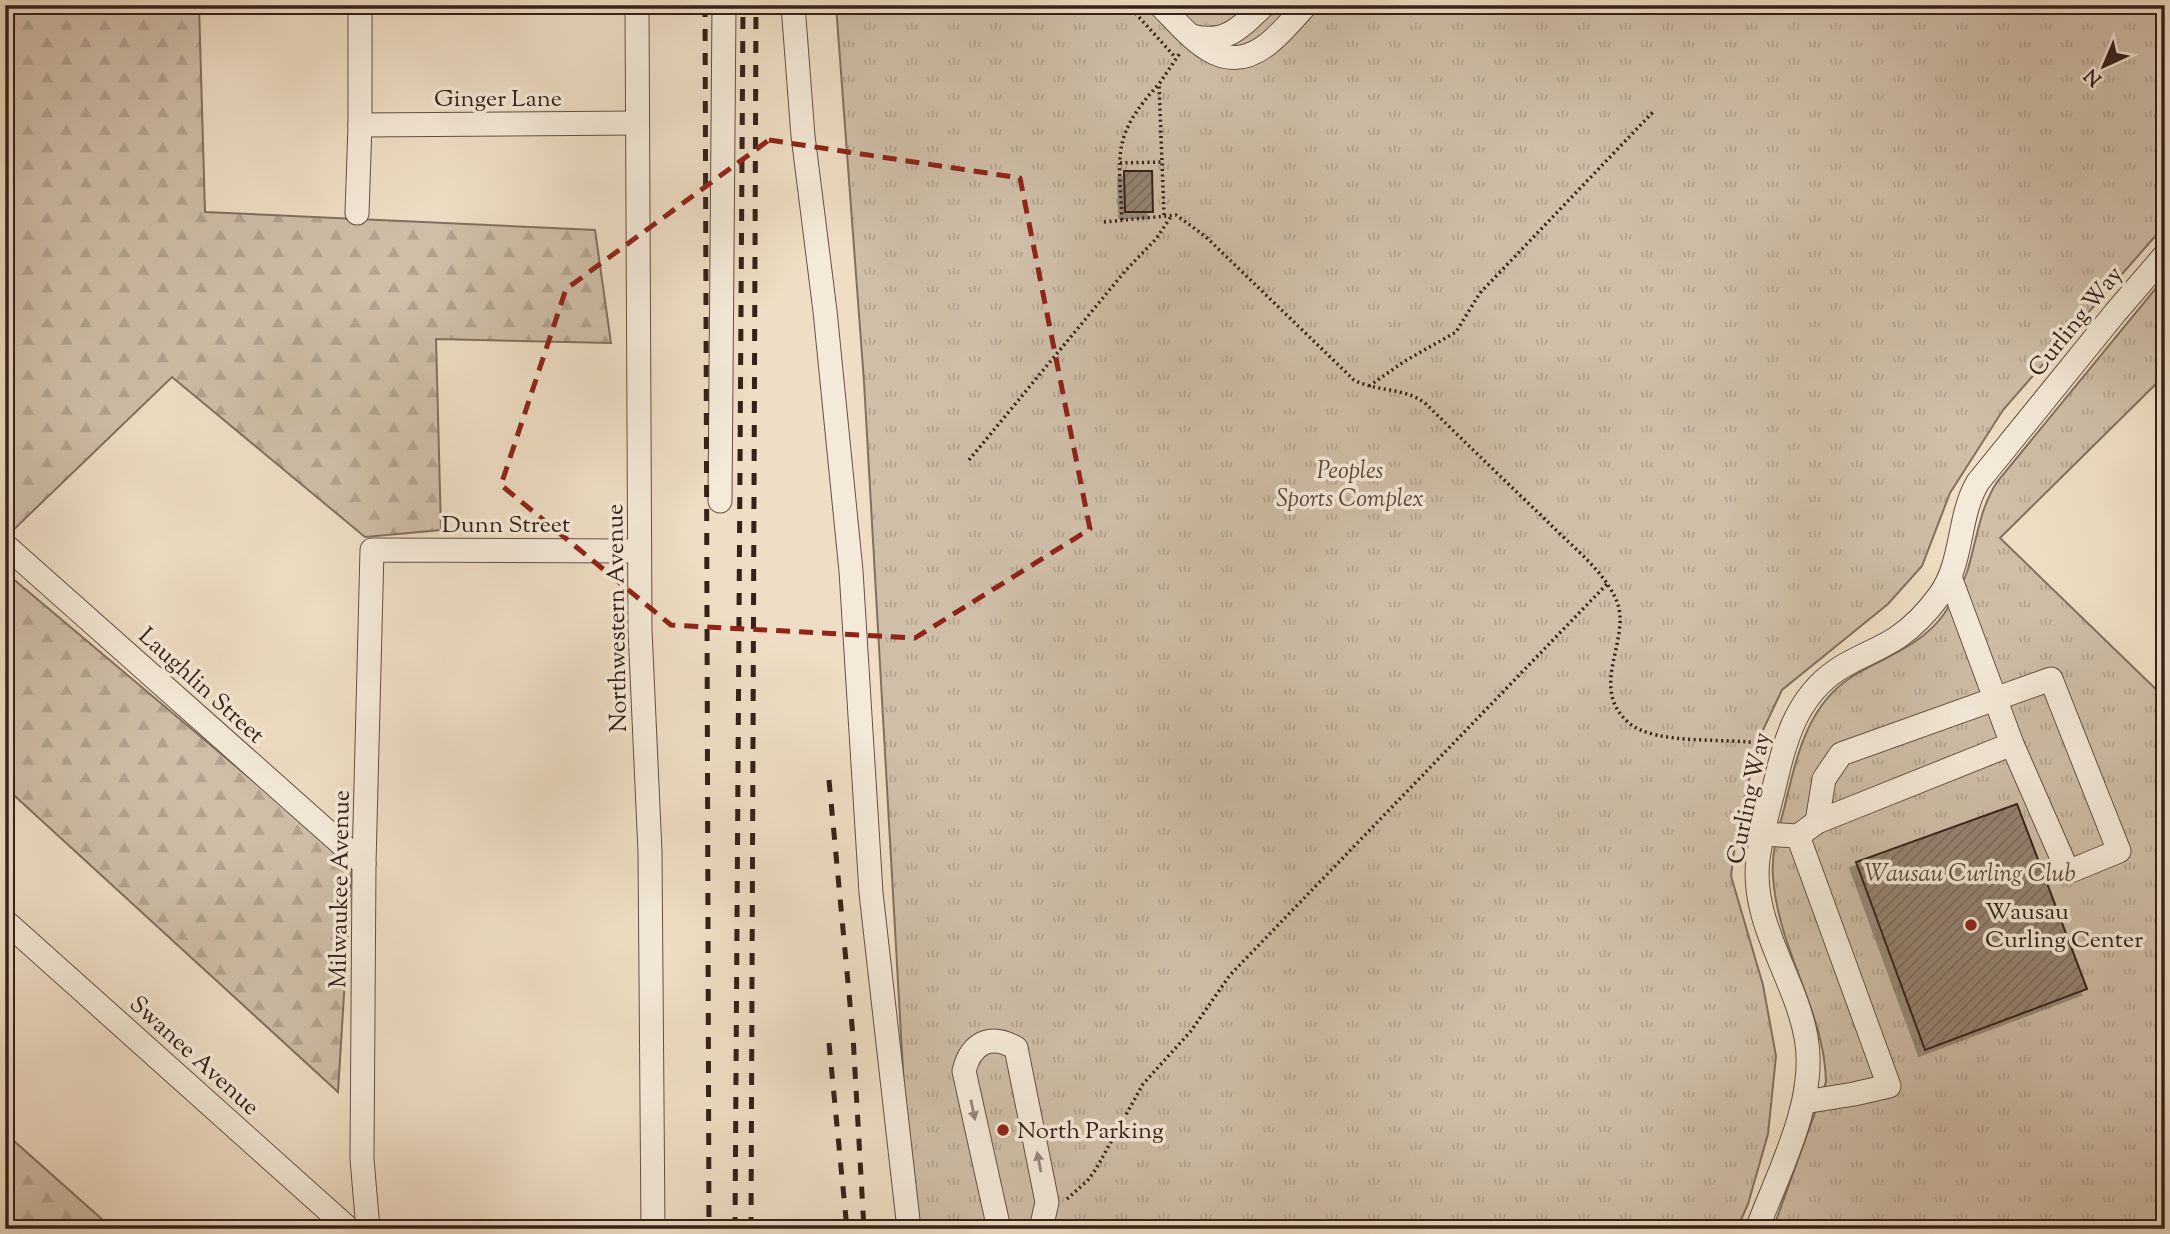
<svg xmlns="http://www.w3.org/2000/svg" width="2170" height="1234" font-family="'Sorts Mill Goudy',serif">
<style>
.forest{fill:url(#forest-firs);stroke:#827061;stroke-width:2}
.park{fill:url(#park-tufts);stroke:#827061;stroke-width:2}
.building{fill:url(#building-hatch);stroke:#35211a;stroke-width:2;filter:url(#shadow)}
.lines{fill:none;stroke-linecap:round;stroke-linejoin:round}
.minor-casing{stroke:#645045;stroke-width:25}
.path{stroke:#35211a;stroke-width:3.5;stroke-dasharray:2 3.5;stroke-linecap:butt}
.minor{stroke:#f5ead9;stroke-width:23}
.rail{stroke:#35211a;stroke-width:5;stroke-dasharray:12 12;stroke-linecap:butt}
.oneway{fill:#95867a}
.marked{fill:none;stroke:#8f2418;stroke-width:5;stroke-dasharray:14 9;stroke-linejoin:round}
.poi-dot{fill:#8f2418;stroke:#f5ead9;stroke-width:2.5}
.labels{text-anchor:middle;stroke-width:7;stroke-linejoin:round;paint-order:stroke}
.street-label{font-size:24px;fill:#35211a;stroke:#f5ead9}
.park-label{font-size:24px;font-style:italic;fill:#5c483e;stroke:#f5ead9}
.poi-label{font-size:24px;fill:#35211a;stroke:#f5ead9;text-anchor:start}
</style>
<defs>
<pattern id="forest-firs" width="22" height="20" patternUnits="userSpaceOnUse" patternTransform="scale(1.75)"><rect width="22" height="20" fill="#cfbea8"/><path d="M5 1l3.5 6h-7zM16 11l3.5 6h-7z" fill="#b2a390"/></pattern>
<pattern id="park-tufts" width="24" height="20" patternUnits="userSpaceOnUse" patternTransform="scale(1.75)"><rect width="24" height="20" fill="#cfbea8"/><path d="M3 7l-1-3M5 7V3M7 7l1-3M15 17l-1-3M17 17v-4M19 17l1-3" fill="none" stroke="#b2a390"/></pattern>
<pattern id="building-hatch" width="6" height="6" patternUnits="userSpaceOnUse" patternTransform="scale(1.75)"><rect width="6" height="6" fill="#968373"/><path d="M-1 1l2-2M0 6l6-6M5 7l2-2" fill="none" stroke="#7b6b5e"/></pattern>
<filter id="shadow"><feDropShadow dx="-6" dy="6" stdDeviation="0" flood-color="#0004"/></filter>
</defs>
<rect width="100%" height="100%" fill="#efdec5"/>
<filter id="stains"><feTurbulence type="fractalNoise" baseFrequency=".00286" numOctaves="4"/><feColorMatrix values="0 0 0 0 .2 0 0 0 0 .09 0 0 0 0 .02 0 0 0 .5 -.17"/></filter>
<radialGradient id="worn" r=".72"><stop offset=".6" stop-color="#630" stop-opacity="0"/><stop offset="1" stop-color="#630" stop-opacity=".3"/></radialGradient>
<g class="forest">
<polygon points="5,5 199,5 205,212 595,230 611,343 436,339 441,530 365,537 172,377 5,538"/>
<polygon points="5,572 352,864 338,1092 5,787"/>
<polygon points="5,1133 113,1229 5,1229"/>
</g>
<g class="park">
<polygon points="836,5 2165,5 2165,225 2003,410 1950,493 1922,566 1888,604 1782,690 1762,732 1738,821 1731,876 1763,985 1776,1056 1768,1134 1748,1204 1737,1229 912,1229 864,382"/>
<path d="M2165,277V375L2000,538L2165,698V1229H1773L1826,1082C1825,1012 1778,950 1773,877C1771,854 1778,831 1784,809C1796,760 1806,705 1853,676C1886,656 1921,646 1944,614C1952,601 1962,586 1967,572C1977,540 1979,510 1997,482Z"/>
</g>
<g class="building">
<polygon points="1124,171 1152,171 1153,212 1125,212"/>
<polygon points="2017,804 2087,989 1925,1050 1856,862"/>
</g>
<g class="lines">
<g class="minor-casing">
<g id="minor">
<polyline points="637,5 640,630 650,852 653,1229"/>
<polyline points="793,5 803,136 825,311 851,571 871,893 909,1229"/>
<path d="M1160,5C1191,36 1222,80 1268,44C1282,33 1294,18 1306,5"/>
<path d="M1192,36C1226,45 1241,27 1264,5"/>
<polyline points="360,125 636,123"/>
<polyline points="357,213 360,125 360,5"/>
<polyline points="720,501 724,5"/>
<polyline points="5,545 364,864"/>
<polyline points="1817,822 1824,779 1841,754 2051,679 2119,851 2068,872 2012,744"/>
<polyline points="1762,834 1798,836 1817,822 2012,744 1950,577"/>
<polyline points="1798,836 1889,1086 1854,1094 1804,1102"/>
<polyline points="5,921 349,1229"/>
<polyline points="368,1229 362,1159 364,864 372,550 639,551"/>
<path d="M999,1229L964,1071C971,1043 990,1033 1016,1048L1047,1202L1041,1229"/>
<path d="M1757,1229C1779,1171 1818,1099 1806,1037C1795,977 1750,922 1758,859C1761,837 1767,814 1773,792C1784,745 1794,699 1837,670C1856,657 1879,650 1898,637C1914,626 1928,611 1939,596C1964,562 1957,517 1978,482L2115,313L2165,255"/>
</g>
</g>
<g class="path">
<polyline points="1128,5 1176,58"/>
<polyline points="1120,163 1161,162"/>
<polyline points="1164,215 1159,84 1180,53"/>
<path d="M1122,220C1119,154 1111,136 1159,84"/>
<path d="M1104,222L1176,215L1205,236L1354,380C1377,392 1403,387 1425,403C1466,443 1507,483 1548,522C1570,545 1601,568 1615,597C1635,637 1586,686 1629,723C1656,746 1728,737 1764,744"/>
<polyline points="1369,386 1405,361 1456,332 1480,293 1653,112"/>
<polyline points="969,460 1126,270 1156,239 1172,215"/>
<polyline points="1067,1199 1088,1180 1096,1169 1143,1084 1191,1031 1230,975 1607,584"/>
</g>
<use href="#minor" class="minor"/>
<g class="rail">
<polyline points="705,5 709,1229"/>
<polyline points="829,780 853,1036 864,1229"/>
<polyline points="829,1043 847,1229"/>
<polyline points="735,1229 743,5"/>
<polyline points="751,1229 756,5"/>
</g>
</g>
<defs><path id="oneway-solid" d="M-6-.8H1V-3.2L6.5 0L1 3.2V.8H-6Z" transform="scale(1.75)"/></defs>
<g class="oneway">
<use href="#oneway-solid" transform="translate(973 1110) rotate(78)"/>
<use href="#oneway-solid" transform="translate(1039 1162) rotate(-101)"/>
</g>
<path class="marked" d="M769,140L1020,178L1090,529L915,638L671,625L501,485L566,289Z"/>
<g class="poi-dot">
<circle cx="1971" cy="925" r="7"/>
<circle cx="1003" cy="1130" r="7"/>
</g>
<g class="labels">
<g class="street-label">
<text x="498" y="106">Ginger Lane</text>
<text transform="translate(2075 321) rotate(-51)" y="8">Curling Way</text>
<text x="506" y="532">Dunn Street</text>
<text transform="translate(616 618) rotate(-91)" y="8">Northwestern Avenue</text>
<text transform="translate(202 685) rotate(42)" y="8">Laughlin Street</text>
<text transform="translate(1748 798) rotate(-78)" y="8">Curling Way</text>
<text transform="translate(339 889) rotate(-89)" y="8">Milwaukee Avenue</text>
<text transform="translate(195 1055) rotate(42)" y="8">Swanee Avenue</text>
</g>
<g class="park-label">
<text x="1350" y="478">Peoples<tspan x="1350" dy="28">Sports Complex</tspan></text>
<text x="1970" y="881">Wausau Curling Club</text>
</g>
<g class="poi-label">
<text x="1985" y="919">Wausau<tspan x="1985" dy="28">Curling Center</tspan></text>
<text x="1017" y="1138">North Parking</text>
</g>
</g>
<rect width="2170" height="1234" fill="none" stroke="#efdec5" stroke-width="28"/>
<rect x="7" y="7" width="2156" height="1220" fill="none" stroke="#35211a" stroke-width="3.5"/>
<rect x="14" y="14" width="2142" height="1206" fill="none" stroke="#35211a" stroke-width="2"/>
<g transform="translate(2104 66) rotate(224)" stroke="#f5ead9" stroke-width="5" paint-order="stroke">
<path d="M0-5L12 26L0 18L-12 26Z" fill="#35211a"/>
<text y="-10" font-size="19" font-weight="bold" text-anchor="middle" fill="#35211a">N</text>
</g>
<rect width="100%" height="100%" filter="url(#stains)"/>
<rect width="100%" height="100%" fill="url(#worn)"/>
</svg>
